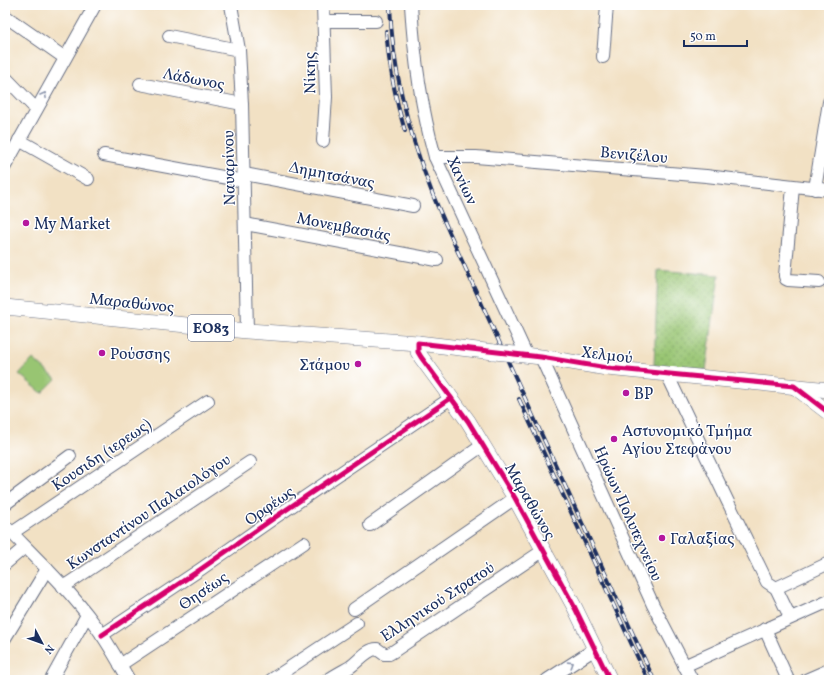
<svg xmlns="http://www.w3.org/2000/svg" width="834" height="685" font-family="Vollkorn,serif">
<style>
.grass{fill:url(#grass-dots);stroke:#5a7a68}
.pitch{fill:#98c572;stroke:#5a7a68}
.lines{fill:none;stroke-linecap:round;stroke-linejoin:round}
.minor-casing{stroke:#666d82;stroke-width:14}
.major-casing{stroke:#666d82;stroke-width:16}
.minor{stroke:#fff;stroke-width:12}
.major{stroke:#fff;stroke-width:15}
.rail-casing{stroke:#1b2f5e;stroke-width:4}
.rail{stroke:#fff;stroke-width:2.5;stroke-dasharray:8;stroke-linecap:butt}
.major-bridge-casing{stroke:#666d82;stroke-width:16;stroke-linecap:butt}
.major-bridge{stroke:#fff;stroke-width:15}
.cycleway-casing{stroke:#fff;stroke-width:8}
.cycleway{stroke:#d6006c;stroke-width:5}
.oneway{stroke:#8d97ae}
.poi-dot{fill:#b5179e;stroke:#fff;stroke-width:1.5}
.labels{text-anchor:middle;stroke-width:3;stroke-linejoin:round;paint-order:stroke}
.shield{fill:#fff;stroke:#5f6d8e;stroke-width:1}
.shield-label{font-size:15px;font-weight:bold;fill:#1b2f5e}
.street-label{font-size:16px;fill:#1b2f5e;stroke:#fff}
.poi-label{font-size:16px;fill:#1b2f5e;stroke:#fff;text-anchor:start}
</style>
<defs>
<pattern id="grass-dots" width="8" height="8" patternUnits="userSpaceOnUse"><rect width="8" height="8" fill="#98c572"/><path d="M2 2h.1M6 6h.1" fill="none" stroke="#7ba061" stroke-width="1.8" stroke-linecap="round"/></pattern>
</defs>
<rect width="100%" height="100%" fill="#fff"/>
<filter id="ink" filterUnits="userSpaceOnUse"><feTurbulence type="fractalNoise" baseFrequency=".025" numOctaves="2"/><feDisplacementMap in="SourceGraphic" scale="8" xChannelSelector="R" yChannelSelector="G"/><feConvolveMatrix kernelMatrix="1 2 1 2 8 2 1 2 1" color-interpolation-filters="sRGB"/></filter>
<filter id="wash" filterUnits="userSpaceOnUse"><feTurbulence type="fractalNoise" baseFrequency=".012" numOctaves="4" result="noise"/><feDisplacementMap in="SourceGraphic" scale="16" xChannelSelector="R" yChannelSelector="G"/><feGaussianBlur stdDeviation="0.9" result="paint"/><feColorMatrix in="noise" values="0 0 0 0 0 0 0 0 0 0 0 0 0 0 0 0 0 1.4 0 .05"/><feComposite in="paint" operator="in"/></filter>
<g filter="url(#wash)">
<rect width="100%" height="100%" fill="#f2e1c4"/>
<polygon class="grass" points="658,270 719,275 706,370 654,365"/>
<polygon class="pitch" points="33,359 56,379 42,393 19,374"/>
</g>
<g filter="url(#ink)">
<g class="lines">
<g class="minor-casing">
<g id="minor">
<polyline points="231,5 239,50 242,104 247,331"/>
<path d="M411,5C414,57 421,107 435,157L527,356"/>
<polyline points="5,16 65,58"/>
<polyline points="324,21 376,21"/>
<polyline points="169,36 239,50"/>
<polyline points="603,57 607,5"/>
<polyline points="5,77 36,109"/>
<polyline points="140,84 242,104"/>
<polyline points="19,140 88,179"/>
<polyline points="323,141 326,97 323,5"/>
<polyline points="104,155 244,181"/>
<polyline points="435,157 476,157 706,176 829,190"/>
<polyline points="5,166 95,5"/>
<polyline points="244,174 413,206"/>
<polyline points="793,187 785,276 786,279 788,280 819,282"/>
<polyline points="815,189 829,102"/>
<polyline points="245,224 437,260"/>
<polyline points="541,357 653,605 692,680"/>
<polyline points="667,374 727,500 767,582 776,588 790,617"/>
<polyline points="5,504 70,456"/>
<polyline points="370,525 483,445"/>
<path d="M5,526C36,558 69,589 95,625C108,642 118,661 129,680"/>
<polyline points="12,533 208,401"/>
<polyline points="5,564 25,547"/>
<polyline points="63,587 250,462"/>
<polyline points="776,588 829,563"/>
<polyline points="354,609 515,498"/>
<polyline points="765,629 788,680"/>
<polyline points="102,635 201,569 274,518 451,398"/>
<polyline points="5,638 47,569"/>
<polyline points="120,665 304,543"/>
<polyline points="684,666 829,601"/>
<polyline points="51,680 87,615"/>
<polyline points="271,680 357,623"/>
<path d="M328,680C335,675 343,671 350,667C359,661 367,649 377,649L384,654H389L394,651L544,550"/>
<polyline points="547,680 595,649"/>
<polyline points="806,680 829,670"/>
</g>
</g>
<g class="major-casing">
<g id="major">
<polyline points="5,307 247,331 418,343 494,352"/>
<polyline points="418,343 418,352 421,357 468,421 515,498 575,608 610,680"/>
<polyline points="515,354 541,357 607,368 829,390"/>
<polyline points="795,387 829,413"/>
</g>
</g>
<use href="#minor" class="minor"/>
<use href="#major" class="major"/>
<g class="rail-casing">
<g id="rail">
<path d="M390,5C392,69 408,131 431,190C439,211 449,231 458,252L654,680"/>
<path d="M386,31C389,65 395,99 405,131"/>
<polyline points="519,399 648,680"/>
</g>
</g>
<use href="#rail" class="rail"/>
<g class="major-bridge-casing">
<polyline id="major-bridge" points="494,352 515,354"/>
</g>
<use href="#major-bridge" class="major-bridge"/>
<g class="cycleway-casing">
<g id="cycleway">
<polyline points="102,635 201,569 274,518 451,398"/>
<polyline points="610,680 575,608 515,498 468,421 421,357 418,352 418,343 541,357 607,368 794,386 829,413"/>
</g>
</g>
<use href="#cycleway" class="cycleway"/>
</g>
<defs><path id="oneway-chevron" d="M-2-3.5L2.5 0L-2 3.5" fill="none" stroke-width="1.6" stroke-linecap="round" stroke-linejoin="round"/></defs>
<g class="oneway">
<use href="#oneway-chevron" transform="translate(44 95) rotate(-61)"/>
<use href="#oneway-chevron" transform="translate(571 664) rotate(-32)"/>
</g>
</g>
<g class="poi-dot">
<circle cx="26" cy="223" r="4"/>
<circle cx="102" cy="353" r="4"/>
<circle cx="358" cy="364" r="4"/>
<circle cx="626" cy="393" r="4"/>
<circle cx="614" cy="439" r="4"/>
<circle cx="662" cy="538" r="4"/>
</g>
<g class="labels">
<rect class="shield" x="188" y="315" width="46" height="26" rx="3"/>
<g class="shield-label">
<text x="211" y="333">ΕΟ83</text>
</g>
<g class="street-label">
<text transform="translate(309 73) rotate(-91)" y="6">Νίκης</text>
<text transform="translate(194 78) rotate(11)" y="6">Λάδωνος</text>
<text transform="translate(634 154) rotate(5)" y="6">Βενιζέλου</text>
<text transform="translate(228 168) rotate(-91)" y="6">Ναυαρίνου</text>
<text transform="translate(332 174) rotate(11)" y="6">Δημητσάνας</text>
<text transform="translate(463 180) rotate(65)" y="6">Χανίων</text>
<text transform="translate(344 226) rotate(11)" y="6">Μονεμβασιάς</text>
<text transform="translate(132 302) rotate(6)" y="6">Μαραθώνος</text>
<text transform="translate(607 354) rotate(7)" y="6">Χελμού</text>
<text transform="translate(101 454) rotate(-34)" y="6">Κουσιδη (ιερεως)</text>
<text transform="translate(531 501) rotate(60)" y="6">Μαραθώνος</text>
<text transform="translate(269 505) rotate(-35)" y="6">Ορφέως</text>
<text transform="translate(148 511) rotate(-34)" y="6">Κωνσταντίνου Παλαιολόγου</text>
<text transform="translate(629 513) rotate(66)" y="6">Ηρώων Πολυτεχνείου</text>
<text transform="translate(203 590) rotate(-34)" y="6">Θησέως</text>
<text transform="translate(437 601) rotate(-33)" y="6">Ελληνικού Στρατού</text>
</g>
<g class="poi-label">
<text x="34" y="229">My Market</text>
<text x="110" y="359">Ρούσσης</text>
<text x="350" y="370" text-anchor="end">Στάμου</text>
<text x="634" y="399">BP</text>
<text x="622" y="436">Αστυνομικό Τμήμα<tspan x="622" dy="18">Αγίου Στεφάνου</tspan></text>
<text x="670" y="544">Γαλαξίας</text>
</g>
</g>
<rect width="834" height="685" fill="none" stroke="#fff" stroke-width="20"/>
<g transform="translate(42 643) rotate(131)" stroke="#ffffff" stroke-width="3" paint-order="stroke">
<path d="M0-3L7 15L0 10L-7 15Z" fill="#1b2f5e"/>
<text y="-6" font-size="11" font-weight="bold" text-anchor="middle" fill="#1b2f5e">N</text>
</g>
<path d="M684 40v6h63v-6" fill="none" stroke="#1b2f5e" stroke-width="2"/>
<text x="690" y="40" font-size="12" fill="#1b2f5e" stroke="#ffffff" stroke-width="3" paint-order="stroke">50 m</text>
</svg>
